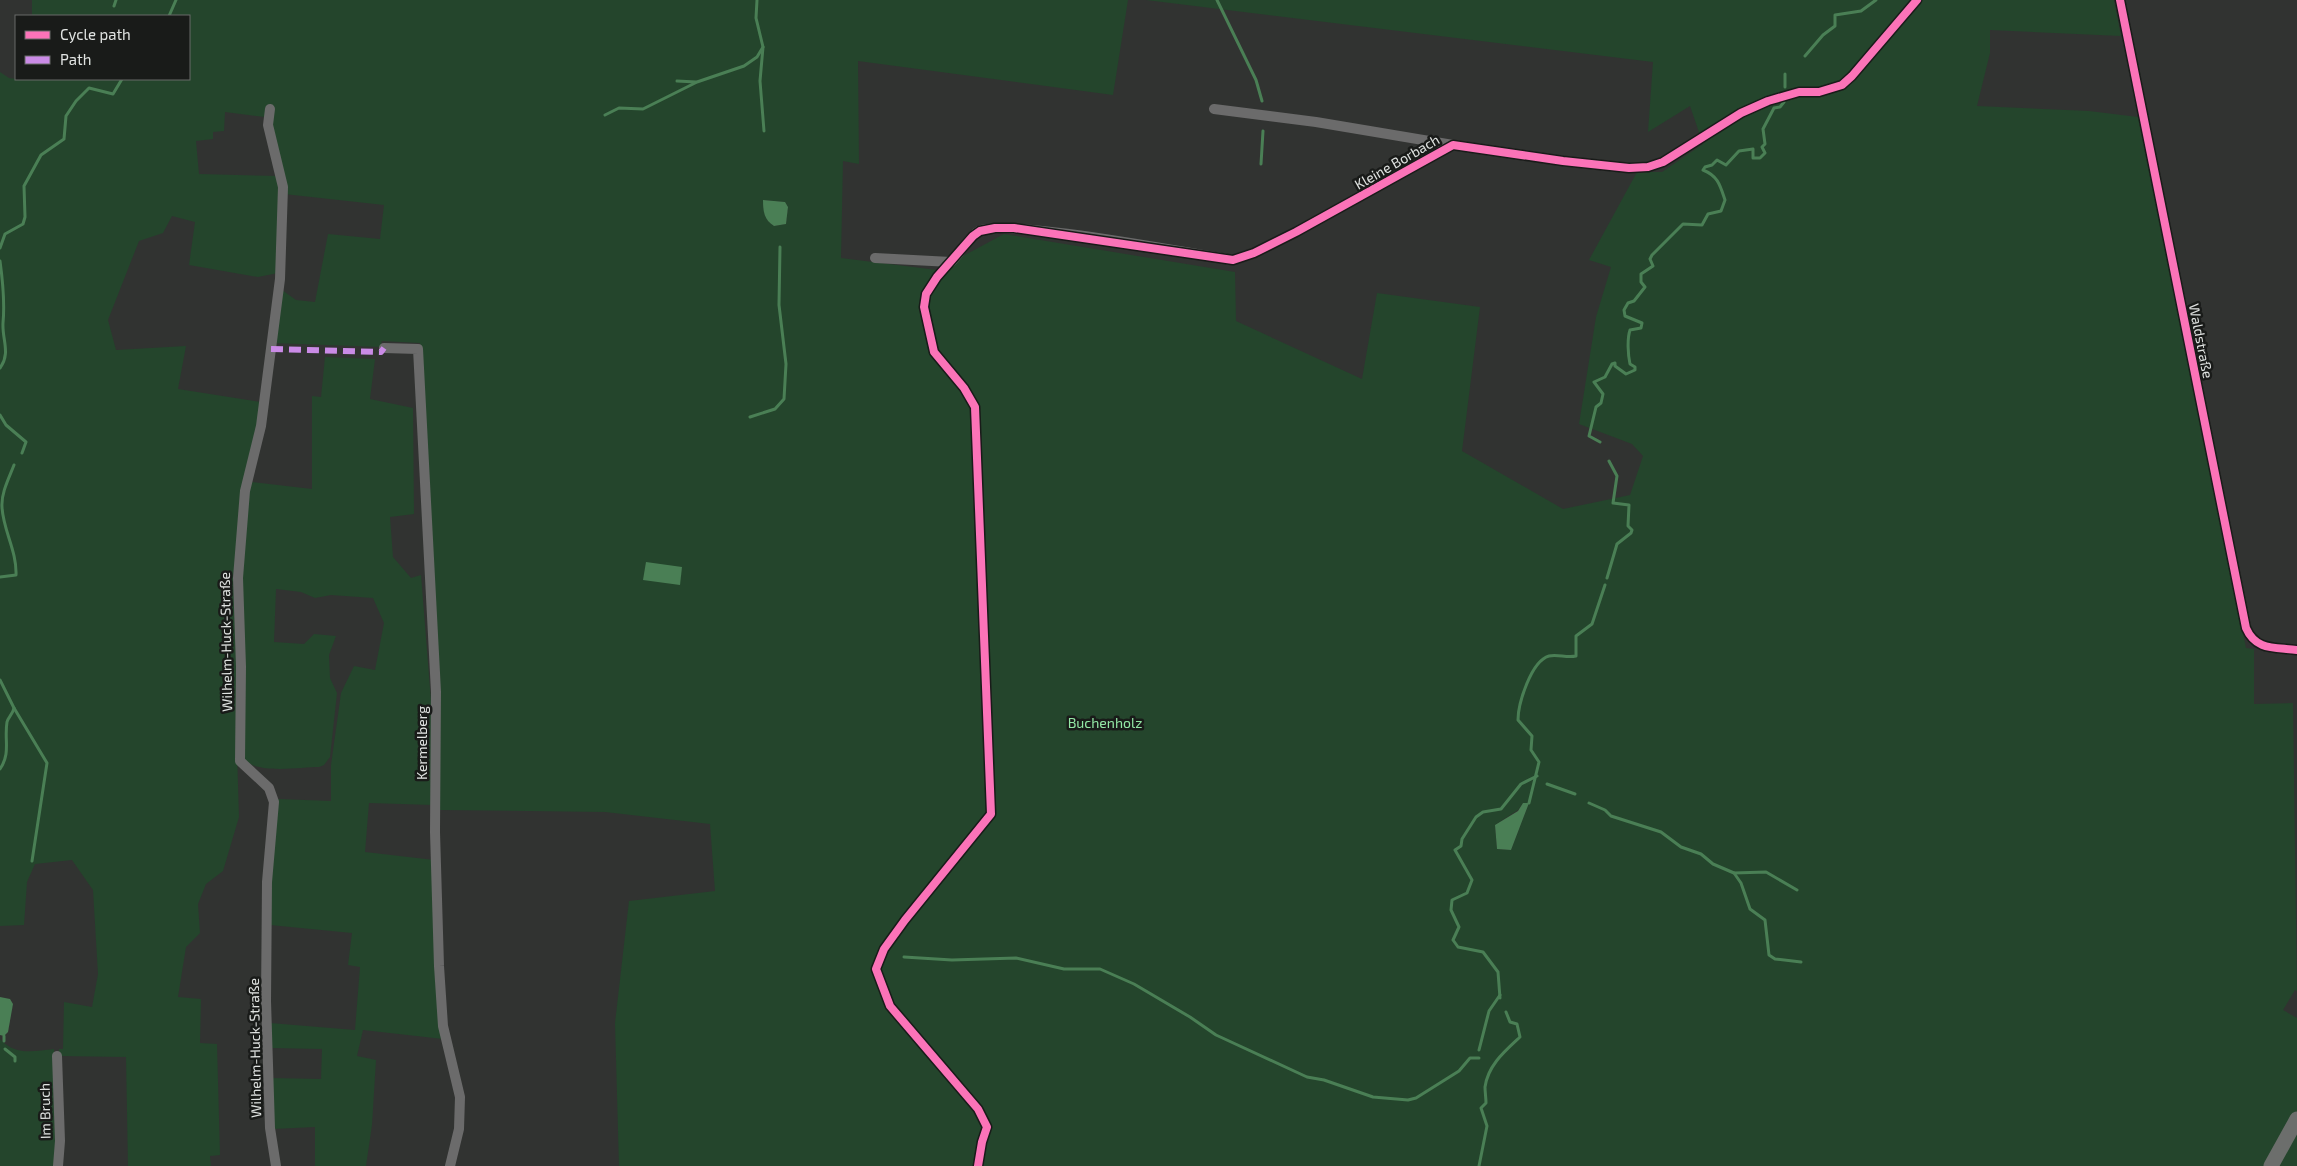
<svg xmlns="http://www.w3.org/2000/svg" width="2297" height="1166" font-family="'Exo 2',sans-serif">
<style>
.green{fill:#24452c;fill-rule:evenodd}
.water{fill:#4a7f55}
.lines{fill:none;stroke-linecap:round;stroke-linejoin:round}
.stream{stroke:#4a7f55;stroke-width:3}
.street{stroke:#6b6b6b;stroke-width:10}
.secondary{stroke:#6c6e6c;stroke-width:15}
.quiet{stroke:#ca8be6;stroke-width:6;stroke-dasharray:12 6;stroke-linecap:butt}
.cycleway-casing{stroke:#191b19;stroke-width:11}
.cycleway{stroke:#fb73b8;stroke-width:8}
.labels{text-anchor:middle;stroke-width:5;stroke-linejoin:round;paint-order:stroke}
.street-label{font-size:14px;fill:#e0e3e1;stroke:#191b19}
.park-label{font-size:14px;fill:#93e8a5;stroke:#191b19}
</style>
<rect width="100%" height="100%" fill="#313331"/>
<g class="green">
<path d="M32,0H1128L1113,95L858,61L859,164L843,161L841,258L937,270L1004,234L1235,272L1236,321L1362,379L1377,293L1480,307L1462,451L1563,509L1630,495L1643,456L1632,444L1579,424L1596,317L1611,267L1589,260L1637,172H1662L1703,144L1690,106L1648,132L1653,62L1146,0H2114L2121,36L1990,30V53L1977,106L2089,111L2138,117L2246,648L2254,649V704L2293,703L2297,991L2295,990L2283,1010L2297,1018V1166H619L615,1023L629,901L715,891L710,824L605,812L440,810L438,695L420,343L382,341L380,347L272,343L282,290L296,300L315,302L328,234L380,239L384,205L284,194V173L273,142L271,119L265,113V117L225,112L224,131L213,132V139L196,141L199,174L279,176L278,273L258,277L189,265L195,222L172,216L163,233L139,241L108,320L116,350L186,346L178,389L261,402L259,425L243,490L235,577L239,667L237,752L239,817L223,871L206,884L198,904L200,933L186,947L178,997L201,999L200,1043L217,1044L220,1155L210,1156L211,1166H128L126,1057L59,1056V1049H63L64,1002L92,1007L98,974L93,890L72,860L35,864L27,882L24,925L0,926V72L9,78L16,79H189V16H32ZM763,200L785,202L788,207L786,224L774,226C764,220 764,211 763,200ZM1523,803H1529L1511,850L1497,849L1495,825L1518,810Z"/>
<path d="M325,357L375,359L370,399L413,408L414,514L390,517L393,557L411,578L421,575L433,726V805L369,803L365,852L434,860L443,1039L363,1030L357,1056L376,1060L372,1125L366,1166H315V1127L273,1129L271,1078L321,1079L322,1049L271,1048L270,1023L355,1030L360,967L348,965L352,933L270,925L271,882L278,799L331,801V765L341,693L354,666L375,670L384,623L373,598L331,595L315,598L301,592L276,589L274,642L304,644L314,634L336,636L329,655L330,678L337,693L330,757L324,765L319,767C300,767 254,775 244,758L240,621L248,492L251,482L312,489V396L321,397Z"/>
<path d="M0,1039C15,1056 34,1051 54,1049L56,1166H0Z"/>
</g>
<g class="water">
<path d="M763,200L785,202L788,207L786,224L774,226C764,220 763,211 763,200Z"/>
<polygon points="646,562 682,567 680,585 643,580"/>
<polygon points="1523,803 1529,803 1511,850 1497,849 1495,825 1518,811"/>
<polygon points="0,997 10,999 13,1004 8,1032 4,1036 0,1035"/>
</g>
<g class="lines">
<g class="stream">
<polyline points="757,0 756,18 763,47 760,81 764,131"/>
<polyline points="1217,0 1256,80 1262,101"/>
<polyline points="114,6 116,0"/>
<polyline points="169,16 176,0"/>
<polyline points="1805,56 1823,35 1835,26 1835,15 1861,11 1876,0"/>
<polyline points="1785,74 1785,87"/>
<polyline points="677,81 696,82"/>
<polyline points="605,115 619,108 643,109 697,82 744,66 757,57 763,47"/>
<polyline points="1261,164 1263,131"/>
<polyline points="0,248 5,234 23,224 25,217 24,186 41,155 64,139 66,116 76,101 89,88 113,94 122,79"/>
<path d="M0,261C3,283 5,302 3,323C2,340 11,353 0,368"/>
<polyline points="0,415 6,425 26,442 22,453"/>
<polyline points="750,417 775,409 784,399 786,364 779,305 780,247"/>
<path d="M1600,442L1589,436L1596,407L1601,403L1603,394L1594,382L1605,377L1612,364L1615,363V366L1626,374L1635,370V367L1630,364C1628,355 1627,339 1630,330L1641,328L1642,323L1625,316L1624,310L1628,303L1634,301L1645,287L1641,282V274L1653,266L1650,259L1652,255L1683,224L1702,225L1708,214L1721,211L1725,200C1720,185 1718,176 1703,170L1705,167L1712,165L1717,160L1726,165L1739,151L1753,149V158H1760L1765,153L1762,147L1765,144L1763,129L1774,108L1780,107L1784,102"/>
<path d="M0,577L16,575C17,551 3,530 2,507C1,493 9,478 14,465"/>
<polyline points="1607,578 1617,544 1631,533 1632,530 1628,526 1629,505 1613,503 1617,476 1609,461"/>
<path d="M0,680L14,708C13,714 8,717 7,722C4,740 11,753 0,769"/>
<polyline points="14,708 47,763 32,861"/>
<polyline points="1547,784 1575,794"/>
<path d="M1529,803L1539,762L1531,750L1532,736L1518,720C1518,704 1531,661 1549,656C1557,654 1567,658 1576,656V636L1592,624L1605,585"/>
<polyline points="1589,803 1605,810 1611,816 1661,832 1681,847 1701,854 1713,864 1734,873 1741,883 1750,909 1765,920 1769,955 1775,959 1801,962"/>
<polyline points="1734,873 1766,872 1797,890"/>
<polyline points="904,957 952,960 1016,958 1064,969 1100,969 1134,984 1190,1017 1216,1035 1307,1077 1324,1080 1373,1097 1408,1100 1416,1098 1459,1071 1470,1058 1479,1058"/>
<polyline points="1500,998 1498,972 1483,952 1458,947 1453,940 1459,927 1451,910 1452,900 1467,893 1472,880 1455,850 1461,846 1462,839 1476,817 1483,812 1501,809 1521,784 1537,776"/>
<polyline points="4,1036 4,1041"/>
<polyline points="5,1049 15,1057 15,1061"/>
<polyline points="1479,1050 1489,1011 1500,995"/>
<path d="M1479,1166L1487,1126L1481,1108L1486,1103C1486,1098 1485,1092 1485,1087C1488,1065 1505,1051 1520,1037L1517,1024L1510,1022L1506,1012"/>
</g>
<g class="street">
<path d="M2120,0L2246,628C2256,651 2275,647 2297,650"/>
<polyline points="270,109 268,125 283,187 280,279 261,426 245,491 238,578 241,667 240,761 269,788 274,802 267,882 266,1001 270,1128 276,1166"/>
<polyline points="1214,109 1316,122 1453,145"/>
<path d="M875,258L951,262C961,253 968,237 979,231C1005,218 1192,254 1233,260L1254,253L1296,232L1453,145L1563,161L1629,168L1648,167L1663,162L1741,113L1768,101L1799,92H1819L1842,85L1852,76L1917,0"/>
<polyline points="384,348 418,349 436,692 435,832 439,966 443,1026 460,1097 459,1129 450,1166"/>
<polyline points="57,1056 60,1141 58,1166"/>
</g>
<polyline class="secondary" points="2271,1166 2297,1119"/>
<polyline class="quiet" points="271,349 381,352 384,348"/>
<g class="cycleway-casing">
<g id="cycleway">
<path d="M2120,0L2246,628C2256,651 2275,647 2297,650"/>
<polyline points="978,1166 982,1142 987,1127 978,1109 890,1006 876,969 884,949 905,920 991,814 975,407 964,388 934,352 924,307 926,294 937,277 973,236 980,231 995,228 1014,228 1233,260 1254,253 1296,232 1453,145 1563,161 1629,168 1648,167 1663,162 1741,113 1768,101 1799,92 1819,92 1842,85 1852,76 1917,0"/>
</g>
</g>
<use href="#cycleway" class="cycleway"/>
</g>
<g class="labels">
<g class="street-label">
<text transform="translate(1397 162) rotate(-30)" y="5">Kleine Borbach</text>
<text transform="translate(2201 341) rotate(79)" y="5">Waldstraße</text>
<text transform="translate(226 642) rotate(-91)" y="5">Wilhelm-Huck-Straße</text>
<text transform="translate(422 743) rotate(-90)" y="5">Kermelberg</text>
<text transform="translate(255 1048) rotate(-91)" y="5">Wilhelm-Huck-Straße</text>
<text transform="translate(45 1111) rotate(-91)" y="5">Im Bruch</text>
</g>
<g class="park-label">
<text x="1105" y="728">Buchenholz</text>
</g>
</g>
<rect x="15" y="15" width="175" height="65" fill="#191b19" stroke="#696b69"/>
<rect x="25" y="31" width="25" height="8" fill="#fb73b8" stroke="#696b69"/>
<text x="60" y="40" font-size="15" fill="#e0e3e1">Cycle path</text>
<rect x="25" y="56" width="25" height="8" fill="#ca8be6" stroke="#696b69"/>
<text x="60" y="65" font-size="15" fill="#e0e3e1">Path</text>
</svg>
